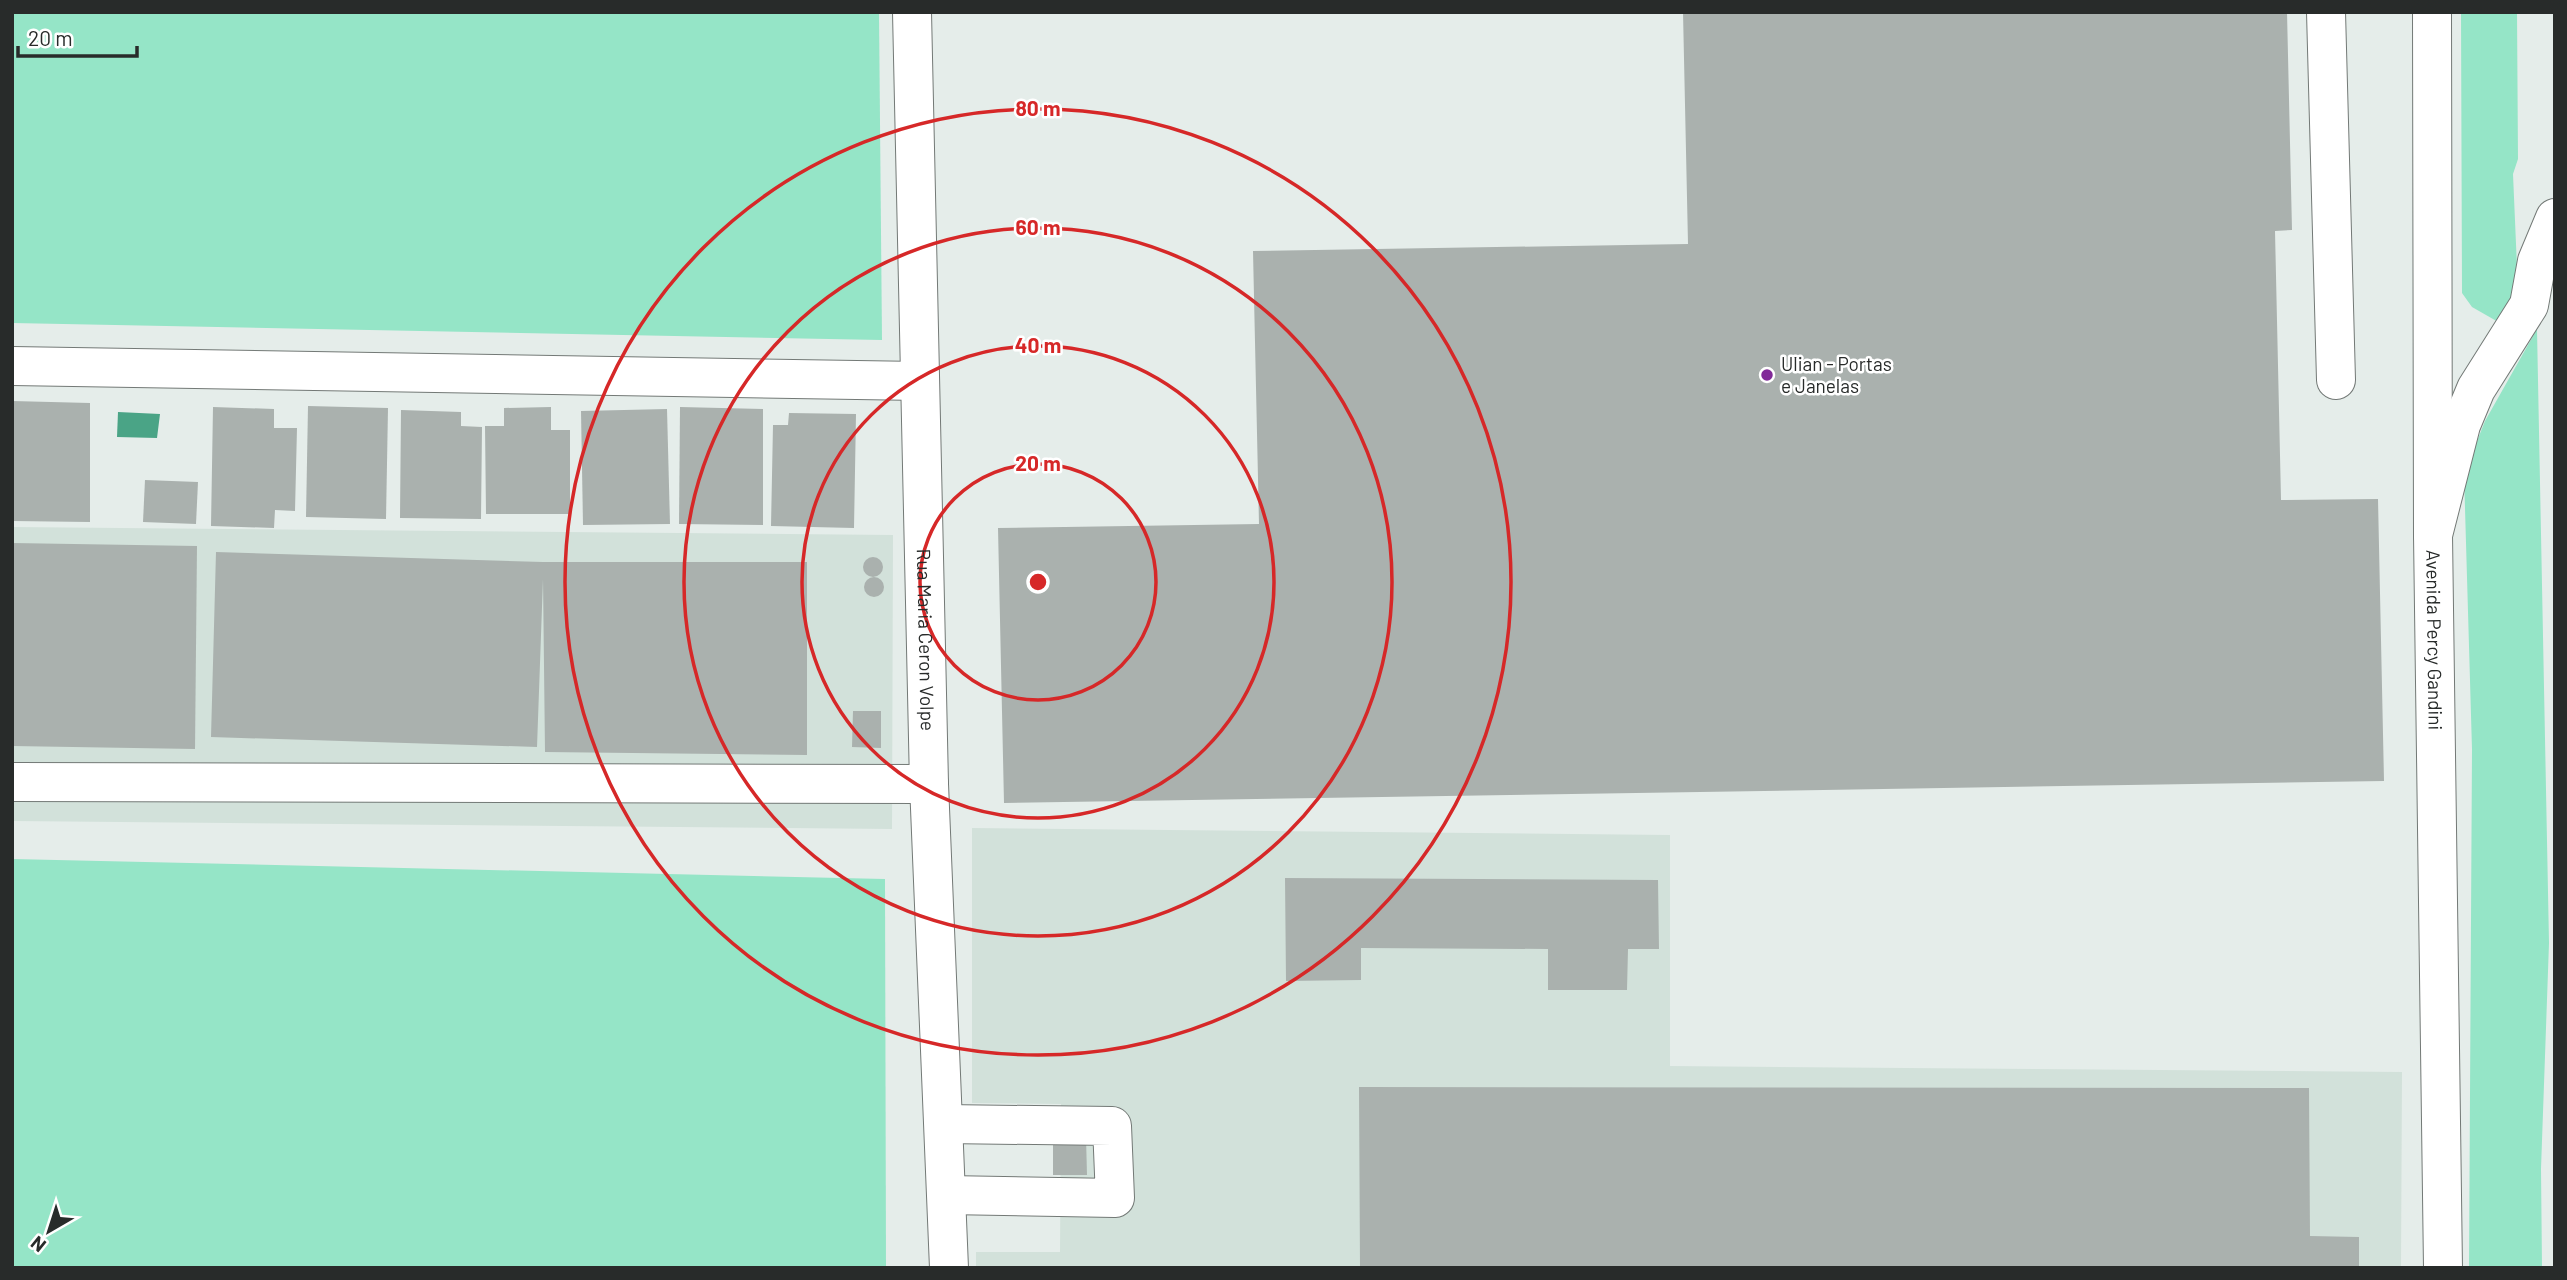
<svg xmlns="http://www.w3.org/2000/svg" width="2567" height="1280" font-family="Barlow,sans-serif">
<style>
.built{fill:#d2e1da}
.green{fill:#95e5c7}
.water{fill:#4aa486}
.building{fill:#aab1ae}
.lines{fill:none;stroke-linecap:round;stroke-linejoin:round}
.minor-casing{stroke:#737976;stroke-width:40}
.major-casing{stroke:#737976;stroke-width:40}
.highway-casing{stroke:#737976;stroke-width:40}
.minor{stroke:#fff;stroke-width:38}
.major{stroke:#fff;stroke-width:38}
.highway{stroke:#fff;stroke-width:38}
.ring{fill:none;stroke:#d62828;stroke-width:3.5}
.poi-dot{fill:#812a98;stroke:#fff;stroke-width:2.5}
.labels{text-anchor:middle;stroke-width:5;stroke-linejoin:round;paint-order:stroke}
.poi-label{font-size:19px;fill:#282b2a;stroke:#fff;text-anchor:start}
.street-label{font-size:19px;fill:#282b2a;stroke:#fff}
.centre{fill:#d62828;stroke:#fff;stroke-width:3.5}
.ring-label{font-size:21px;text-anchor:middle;font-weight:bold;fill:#d62828;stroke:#fff;stroke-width:5;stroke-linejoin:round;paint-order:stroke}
</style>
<rect width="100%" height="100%" fill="#e5edea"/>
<g class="built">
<polygon points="12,527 893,535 892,829 12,821"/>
<polygon points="972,828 1670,835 1670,1066 2402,1072 2401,1268 976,1268 976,1252 1060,1252 1061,1104 972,1103"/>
</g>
<g class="green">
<polygon points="12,12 879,12 882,340 12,323"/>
<polygon points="2461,12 2517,12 2518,159 2513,174 2517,267 2515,296 2500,323 2472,307 2462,293"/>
<polygon points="2537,329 2549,943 2541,1169 2542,1268 2469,1268 2472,749 2464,474 2485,421"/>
<polygon points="12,859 885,879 886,1268 12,1268"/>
</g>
<polygon class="water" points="118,412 160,414 157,438 117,437"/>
<g class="building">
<polygon points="1683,12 2287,12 2292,230 2275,231 2281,500 2378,499 2384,781 1004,803 998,528 1259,524 1253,251 1688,244"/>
<polygon points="12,401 90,403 90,522 12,521"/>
<polygon points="308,406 388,408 386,519 306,517"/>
<polygon points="213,407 274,409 274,428 297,428 295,511 275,510 274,528 211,526"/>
<polygon points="551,407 551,430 570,430 570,514 486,514 485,426 504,426 504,408"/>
<polygon points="680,407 763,409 763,525 679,524"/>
<polygon points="667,409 670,524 583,525 581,411"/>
<polygon points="401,410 461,412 461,426 482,427 481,519 400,518"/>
<polygon points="789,413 856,414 854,528 771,526 773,425 788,425"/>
<polygon points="145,480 198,482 196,524 143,522"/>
<polygon points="12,543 197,546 195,749 12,746"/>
<polygon points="216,552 543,562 807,562 807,755 545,752 543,579 537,747 211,737"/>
<circle cx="873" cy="567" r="10"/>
<circle cx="874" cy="587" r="10"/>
<polygon points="853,711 881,711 881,748 852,747"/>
<polygon points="1285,878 1658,880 1659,949 1628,949 1627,990 1548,990 1548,949 1361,948 1361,980 1286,981"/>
<polygon points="1359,1087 2309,1088 2310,1236 2359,1237 2359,1268 1360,1268"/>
<polygon points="1053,1137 1086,1137 1087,1175 1053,1175"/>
</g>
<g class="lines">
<g class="minor-casing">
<g id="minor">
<path id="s1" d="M912,12L929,784L949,1268"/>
<polyline points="2326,12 2336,380"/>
<polyline points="12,366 920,381"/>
<polyline points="12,782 929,784"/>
<polyline points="944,1124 1112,1126 1115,1198 947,1195"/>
</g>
</g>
<g class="major-casing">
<g id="major">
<path id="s2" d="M2432,12L2433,535L2443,1268"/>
</g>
</g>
<g class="highway-casing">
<polyline id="highway" points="2433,535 2461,425 2476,389 2529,305 2537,261 2555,218"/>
</g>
<use href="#minor" class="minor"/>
<use href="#major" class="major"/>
<use href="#highway" class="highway"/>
</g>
<g class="ring">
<circle cx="1038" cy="582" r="118"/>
<circle cx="1038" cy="582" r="236"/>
<circle cx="1038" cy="582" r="354"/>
<circle cx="1038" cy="582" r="473"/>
</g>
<circle class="poi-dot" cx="1767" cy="375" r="7"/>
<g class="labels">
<g class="poi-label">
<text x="1781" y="371">Ulian - Portas<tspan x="1781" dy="22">e Janelas</tspan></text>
</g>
<g class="street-label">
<text dy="7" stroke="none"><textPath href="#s1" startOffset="628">Rua Maria Ceron Volpe</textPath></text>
<text dy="7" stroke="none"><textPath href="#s2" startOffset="628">Avenida Percy Gandini</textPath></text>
</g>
</g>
<circle cx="1038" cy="582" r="10" class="centre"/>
<g class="ring-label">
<text x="1038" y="116">80 m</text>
<text x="1038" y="235">60 m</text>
<text x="1038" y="353">40 m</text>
<text x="1038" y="471">20 m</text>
</g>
<rect width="2567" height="1280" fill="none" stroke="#282b2a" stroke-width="28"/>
<g transform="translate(49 1231) rotate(219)" stroke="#ffffff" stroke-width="5" paint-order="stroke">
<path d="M0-5L12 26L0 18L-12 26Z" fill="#282b2a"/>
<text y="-10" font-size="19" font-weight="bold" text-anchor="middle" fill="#282b2a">N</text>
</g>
<path d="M18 46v10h119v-10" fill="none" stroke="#282b2a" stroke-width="3.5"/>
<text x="28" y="46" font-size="21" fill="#282b2a" stroke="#ffffff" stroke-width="5" paint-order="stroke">20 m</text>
</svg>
